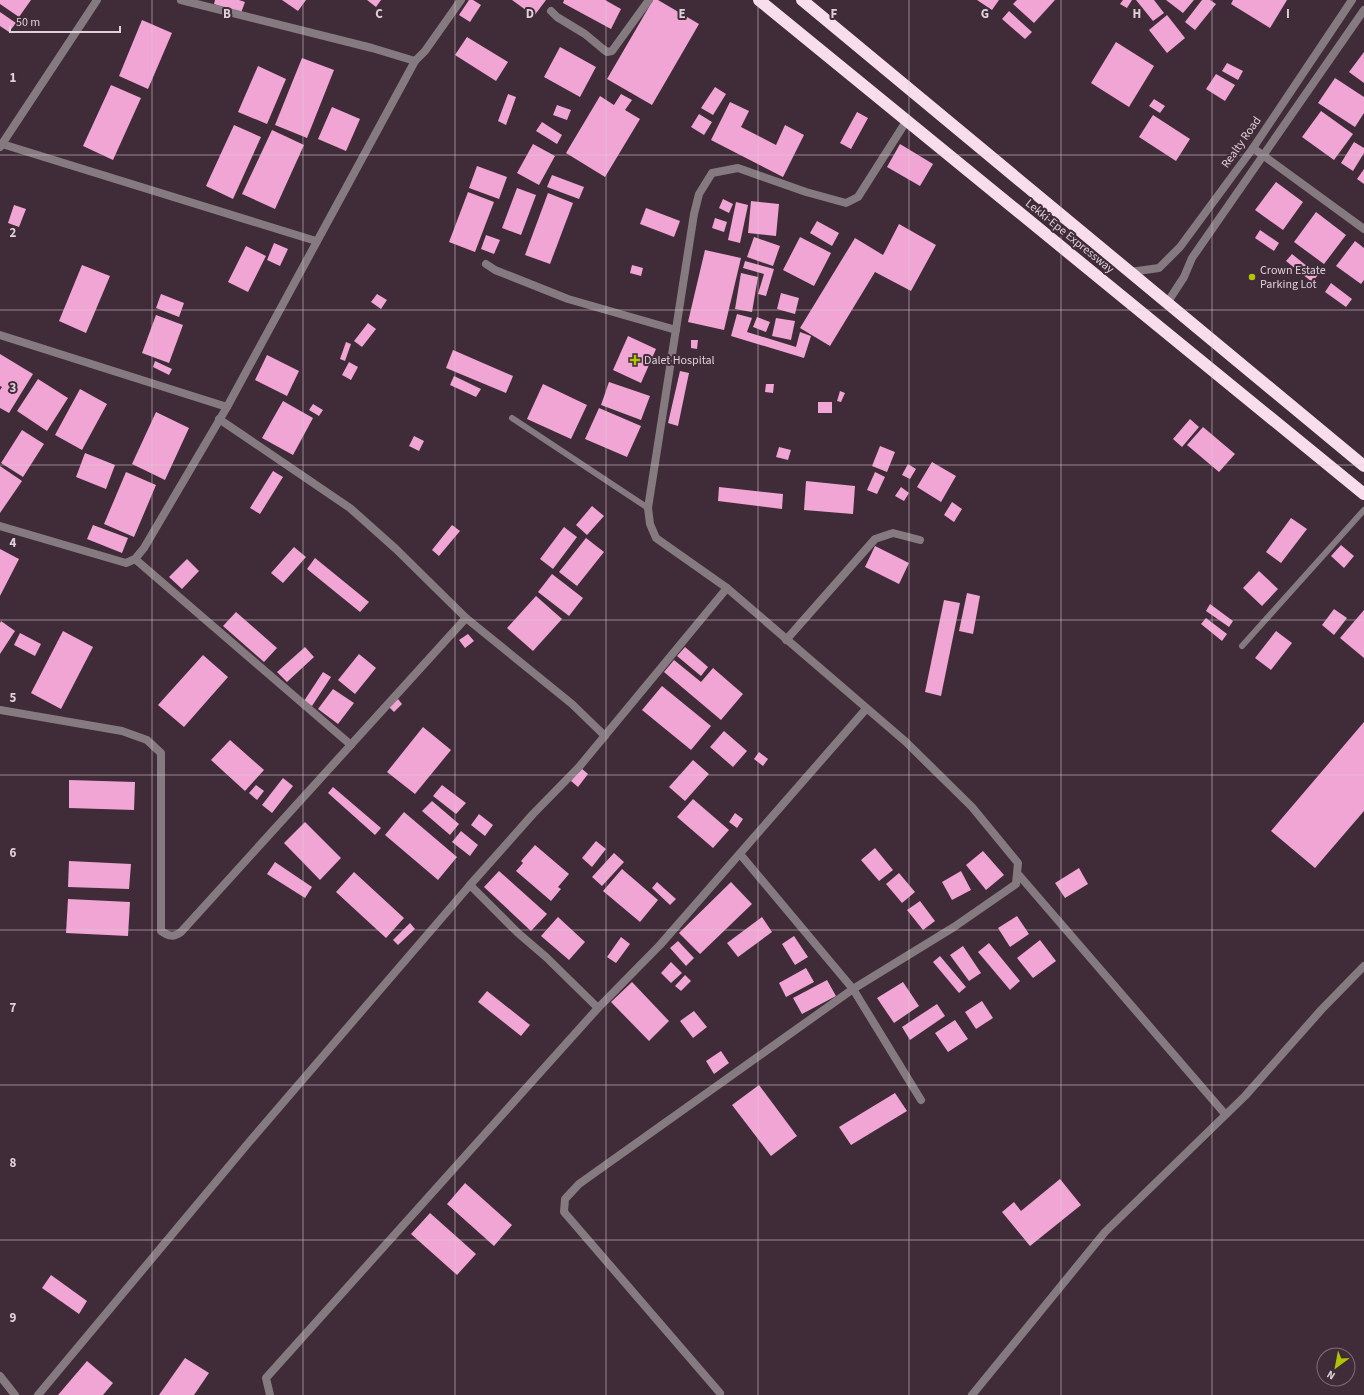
<svg xmlns="http://www.w3.org/2000/svg" width="1364" height="1395" font-family="'Source Sans 3',sans-serif">
<style>
.building{fill:#f1a5d4}
.lines{fill:none;stroke-linecap:round;stroke-linejoin:round}
.lane{stroke:#857a80;stroke-width:6}
.street{stroke:#857a80;stroke-width:8}
.highway{stroke:#f8dded;stroke-width:12}
.grid{fill:none;stroke:#ded1d9;stroke-width:1;stroke-opacity:0.55}
.poi-dot{fill:#b0c502;stroke:#402b38;stroke-width:1.5}
.labels{text-anchor:middle;stroke-width:4;stroke-linejoin:round;paint-order:stroke}
.street-label{font-size:12px;fill:#ded1d9;stroke:#402b38}
.poi-label{font-size:12px;fill:#ded1d9;stroke:#402b38;text-anchor:start}
.grid-label{font-size:13px;text-anchor:middle;font-weight:bold;fill:#ded1d9;stroke:#402b38;stroke-width:4;stroke-linejoin:round;paint-order:stroke}
</style>
<rect width="100%" height="100%" fill="#402b38"/>
<g class="building">
<polygon points="0,0 31,0 19,17 0,4"/>
<polygon points="215,0 239,0 245,2 241,13 214,4"/>
<polygon points="282,0 306,0 298,11"/>
<polygon points="367,0 381,0 376,7"/>
<polygon points="469,0 473,0 481,5 470,22 459,15"/>
<polygon points="512,0 546,0 534,16"/>
<polygon points="564,0 605,0 621,9 611,29 563,3"/>
<polygon points="653,0 658,0 699,24 652,105 607,79"/>
<polygon points="977,0 999,0 992,10"/>
<polygon points="1017,0 1055,0 1034,23 1013,4"/>
<polygon points="1123,0 1132,0 1127,8 1120,4"/>
<polygon points="1136,0 1154,0 1164,13 1153,21"/>
<polygon points="1166,0 1194,0 1183,13"/>
<polygon points="1202,0 1210,0 1216,4 1195,30 1185,22"/>
<polygon points="1233,0 1287,0 1270,28 1231,4"/>
<polygon points="1009,11 1032,32 1025,39 1002,19"/>
<polygon points="0,12 16,23 9,32 0,26"/>
<polygon points="1167,15 1185,38 1167,53 1149,30"/>
<polygon points="142,20 172,33 148,89 119,76"/>
<polygon points="467,37 508,62 496,81 455,55"/>
<polygon points="1116,42 1154,66 1129,107 1091,83"/>
<polygon points="560,47 596,67 580,97 544,77"/>
<polygon points="1364,52 1364,83 1349,72"/>
<polygon points="302,58 334,70 307,138 275,125"/>
<polygon points="1227,63 1243,71 1238,80 1222,71"/>
<polygon points="258,66 286,79 267,124 238,112"/>
<polygon points="1216,74 1235,85 1225,101 1206,89"/>
<polygon points="1335,78 1364,97 1364,113 1355,127 1318,103"/>
<polygon points="111,85 141,98 113,160 83,146"/>
<polygon points="715,87 726,94 713,115 701,108"/>
<polygon points="508,94 516,97 506,125 498,121"/>
<polygon points="621,94 632,100 625,110 640,119 605,177 566,153 600,96 614,105"/>
<polygon points="1154,99 1165,106 1160,113 1149,106"/>
<polygon points="730,102 749,111 741,127 776,145 785,125 804,135 783,177 711,140"/>
<polygon points="557,105 571,110 567,120 553,115"/>
<polygon points="332,107 360,119 346,151 318,139"/>
<polygon points="1321,111 1353,134 1334,160 1302,137"/>
<polygon points="857,112 868,118 851,149 840,143"/>
<polygon points="699,114 712,122 704,135 691,127"/>
<polygon points="1153,115 1190,139 1176,161 1139,137"/>
<polygon points="542,122 562,135 557,144 536,131"/>
<polygon points="234,125 261,137 233,199 206,186"/>
<polygon points="272,130 304,145 275,209 242,194"/>
<polygon points="1354,142 1364,148 1364,153 1353,171 1341,163"/>
<polygon points="533,144 555,156 539,185 517,173"/>
<polygon points="900,144 933,164 920,186 887,167"/>
<polygon points="477,166 507,177 499,199 469,188"/>
<polygon points="1364,169 1364,184 1357,179"/>
<polygon points="552,175 584,187 579,199 547,187"/>
<polygon points="1276,182 1303,202 1283,230 1255,210"/>
<polygon points="517,188 536,195 521,235 502,228"/>
<polygon points="468,192 494,202 475,252 449,242"/>
<polygon points="548,193 573,203 550,264 525,255"/>
<polygon points="723,199 733,204 729,213 719,208"/>
<polygon points="751,201 779,204 776,236 748,233"/>
<polygon points="736,202 748,205 740,243 728,240"/>
<polygon points="14,205 26,209 19,227 8,223"/>
<polygon points="646,208 680,221 674,237 640,224"/>
<polygon points="1316,212 1346,235 1324,264 1294,242"/>
<polygon points="715,218 727,222 724,232 712,228"/>
<polygon points="817,221 839,233 832,246 810,233"/>
<polygon points="899,224 936,245 911,291 875,272 830,346 800,328 855,238 883,255"/>
<polygon points="1260,230 1279,243 1274,251 1255,238"/>
<polygon points="486,235 500,240 494,254 481,249"/>
<polygon points="754,237 780,246 773,266 747,257"/>
<polygon points="800,237 831,253 814,286 783,270"/>
<polygon points="1355,241 1364,248 1364,280 1361,284 1336,266"/>
<polygon points="274,243 288,249 280,266 267,260"/>
<polygon points="246,246 266,256 248,292 228,282"/>
<polygon points="705,250 741,258 724,330 688,322"/>
<polygon points="1292,254 1318,275 1312,282 1286,261"/>
<polygon points="745,261 774,269 766,296 758,294 764,274 743,268"/>
<polygon points="82,265 110,276 86,333 59,321"/>
<polygon points="632,265 643,268 641,276 630,273"/>
<polygon points="741,273 758,277 752,312 735,309"/>
<polygon points="1331,283 1352,299 1346,307 1325,292"/>
<polygon points="781,293 799,298 795,314 777,309"/>
<polygon points="161,294 184,303 179,317 156,308"/>
<polygon points="377,294 387,300 381,309 371,302"/>
<polygon points="737,314 752,318 747,332 796,347 800,332 811,336 804,358 731,336"/>
<polygon points="156,315 183,325 169,363 142,353"/>
<polygon points="757,317 770,322 766,332 753,327"/>
<polygon points="776,318 795,321 791,340 772,336"/>
<polygon points="368,323 376,329 362,347 354,341"/>
<polygon points="628,336 656,349 641,383 613,370"/>
<polygon points="691,340 698,340 697,349 691,348"/>
<polygon points="346,342 351,344 345,361 340,359"/>
<polygon points="453,350 513,376 506,393 446,368"/>
<polygon points="0,354 33,374 9,413 0,408 0,390 2,387 0,386"/>
<polygon points="267,355 299,371 287,396 255,380"/>
<polygon points="155,361 172,369 169,375 153,367"/>
<polygon points="349,362 358,367 351,380 342,375"/>
<polygon points="680,371 689,373 678,426 668,423"/>
<polygon points="454,376 481,389 476,397 450,385"/>
<polygon points="38,379 68,398 47,431 17,411"/>
<polygon points="609,382 650,396 641,420 601,405"/>
<polygon points="543,384 587,405 571,439 527,419"/>
<polygon points="766,384 774,384 773,393 765,392"/>
<polygon points="80,389 107,404 82,450 55,435"/>
<polygon points="840,391 845,393 841,402 837,401"/>
<polygon points="283,401 313,418 293,455 262,438"/>
<rect x="818" y="402" width="14" height="11"/>
<polygon points="313,404 323,410 319,416 309,410"/>
<polygon points="599,408 641,426 627,457 585,439"/>
<polygon points="156,412 189,428 165,480 132,464"/>
<polygon points="1190,419 1199,427 1182,447 1173,439"/>
<polygon points="1203,427 1235,454 1219,472 1187,445"/>
<polygon points="22,430 44,444 23,477 1,463"/>
<polygon points="414,436 424,441 419,451 409,446"/>
<polygon points="880,446 895,452 887,472 872,466"/>
<polygon points="779,447 791,450 788,460 776,457"/>
<polygon points="85,453 115,465 106,489 76,477"/>
<polygon points="932,462 956,476 941,502 917,487"/>
<polygon points="908,464 916,469 910,479 902,475"/>
<polygon points="0,466 22,481 0,513"/>
<polygon points="273,471 283,477 260,514 250,508"/>
<polygon points="126,472 156,485 134,537 104,524"/>
<polygon points="875,472 885,477 877,494 867,490"/>
<polygon points="806,481 855,486 853,514 804,510"/>
<polygon points="719,487 783,494 782,509 718,501"/>
<polygon points="901,487 909,493 904,501 895,496"/>
<polygon points="952,502 962,509 954,522 944,515"/>
<polygon points="592,506 604,516 587,535 576,525"/>
<polygon points="1291,518 1307,529 1281,563 1266,552"/>
<polygon points="93,525 128,538 122,553 87,539"/>
<polygon points="452,525 460,531 439,556 432,550"/>
<polygon points="564,527 577,537 553,569 540,559"/>
<polygon points="586,538 604,552 577,586 559,572"/>
<polygon points="1341,545 1354,556 1344,568 1331,556"/>
<polygon points="875,546 909,563 899,584 865,567"/>
<polygon points="294,547 306,557 283,583 271,573"/>
<polygon points="0,549 19,559 0,596"/>
<polygon points="315,558 369,602 360,612 307,569"/>
<polygon points="187,559 199,571 182,589 169,577"/>
<polygon points="1259,571 1278,589 1262,606 1243,588"/>
<polygon points="552,574 583,598 569,616 538,592"/>
<polygon points="967,593 980,596 973,634 959,631"/>
<polygon points="536,596 562,619 533,651 507,628"/>
<polygon points="944,600 960,603 941,696 925,692"/>
<polygon points="1210,604 1233,621 1229,627 1206,611"/>
<polygon points="1334,609 1347,618 1334,635 1322,625"/>
<polygon points="1364,610 1364,658 1340,638"/>
<polygon points="236,612 277,648 264,662 223,626"/>
<polygon points="1206,618 1227,634 1222,641 1201,624"/>
<polygon points="1,621 15,631 0,654 0,623"/>
<polygon points="63,631 93,647 61,709 31,693"/>
<polygon points="1276,631 1292,643 1271,670 1255,658"/>
<polygon points="20,633 41,644 35,656 14,645"/>
<polygon points="468,634 474,641 465,648 459,640"/>
<polygon points="305,647 314,657 287,682 277,672"/>
<polygon points="685,647 708,667 701,676 677,656"/>
<polygon points="359,654 376,668 355,694 338,680"/>
<polygon points="203,655 228,677 184,727 158,705"/>
<polygon points="674,660 701,682 713,668 743,694 721,720 664,672"/>
<polygon points="323,672 331,677 312,706 304,701"/>
<polygon points="662,686 711,726 691,750 642,710"/>
<polygon points="333,689 354,703 338,724 318,709"/>
<polygon points="398,699 402,704 394,712 389,707"/>
<polygon points="1364,722 1364,811 1315,868 1271,831"/>
<polygon points="423,727 451,750 415,794 387,772"/>
<polygon points="724,731 747,751 733,767 710,747"/>
<polygon points="230,740 264,770 245,791 211,760"/>
<polygon points="759,752 768,759 763,766 754,759"/>
<polygon points="693,760 709,774 685,801 669,787"/>
<polygon points="581,768 588,774 578,787 571,781"/>
<polygon points="283,778 293,786 272,813 262,805"/>
<polygon points="69,780 135,782 134,810 69,808"/>
<polygon points="256,785 264,791 257,800 249,793"/>
<polygon points="442,785 466,803 456,814 433,796"/>
<polygon points="333,787 381,828 375,835 328,793"/>
<polygon points="693,799 729,830 713,848 677,817"/>
<polygon points="432,801 459,824 450,835 422,811"/>
<polygon points="404,812 457,857 438,880 385,835"/>
<polygon points="735,813 743,819 737,828 729,822"/>
<polygon points="479,814 493,825 485,836 471,825"/>
<polygon points="305,822 341,858 320,880 284,843"/>
<polygon points="461,831 478,845 470,856 452,842"/>
<polygon points="596,841 606,849 592,867 582,858"/>
<polygon points="535,845 569,874 558,887 561,889 551,901 516,871 523,863 521,861"/>
<polygon points="875,848 893,870 879,881 861,860"/>
<polygon points="983,851 1004,875 986,890 966,865"/>
<polygon points="614,853 624,862 602,886 592,877"/>
<polygon points="69,861 131,864 129,889 68,887"/>
<polygon points="275,862 312,887 305,898 267,874"/>
<polygon points="1079,868 1088,884 1065,898 1055,883"/>
<polygon points="622,869 658,900 640,922 603,891"/>
<polygon points="499,871 547,914 531,931 484,887"/>
<polygon points="961,871 971,890 952,900 942,882"/>
<polygon points="354,872 404,918 386,938 336,892"/>
<polygon points="899,873 915,892 902,903 886,884"/>
<polygon points="657,882 676,899 670,905 652,888"/>
<polygon points="731,882 752,904 700,954 679,933"/>
<polygon points="68,899 130,902 128,936 66,933"/>
<polygon points="920,901 935,921 923,930 907,910"/>
<polygon points="1017,916 1029,934 1010,947 998,928"/>
<polygon points="558,917 585,942 569,960 541,936"/>
<polygon points="762,917 772,932 738,957 727,943"/>
<polygon points="410,923 415,929 398,945 393,940"/>
<polygon points="794,936 808,957 795,965 782,944"/>
<polygon points="621,937 630,944 616,963 607,957"/>
<polygon points="1040,940 1056,961 1033,978 1017,958"/>
<polygon points="678,941 694,958 686,966 670,948"/>
<polygon points="989,943 1020,981 1010,990 978,952"/>
<polygon points="963,946 981,973 969,981 950,955"/>
<polygon points="940,956 966,987 959,993 933,962"/>
<polygon points="671,962 682,973 671,983 661,973"/>
<polygon points="806,968 814,982 786,997 779,983"/>
<polygon points="685,975 691,981 681,991 675,986"/>
<polygon points="827,980 836,996 802,1014 793,998"/>
<polygon points="632,982 669,1021 649,1041 611,1002"/>
<polygon points="903,982 919,1006 894,1023 877,998"/>
<polygon points="487,991 530,1025 521,1036 478,1002"/>
<polygon points="982,1001 993,1018 976,1029 965,1012"/>
<polygon points="937,1004 945,1016 910,1040 902,1027"/>
<polygon points="694,1011 707,1027 693,1038 680,1021"/>
<polygon points="955,1020 968,1039 948,1052 935,1033"/>
<polygon points="721,1051 729,1063 714,1074 706,1061"/>
<polygon points="759,1085 797,1136 771,1156 732,1105"/>
<polygon points="895,1093 907,1111 851,1145 839,1127"/>
<polygon points="1060,1179 1081,1205 1030,1246 1002,1212 1014,1202 1021,1211"/>
<polygon points="465,1183 512,1225 494,1246 447,1204"/>
<polygon points="430,1213 476,1254 457,1275 411,1234"/>
<polygon points="51,1275 87,1301 79,1314 42,1288"/>
<polygon points="185,1358 209,1373 194,1395 159,1395"/>
<polygon points="87,1361 113,1383 103,1395 58,1395"/>
</g>
<g class="lines">
<g class="lane">
<polyline points="512,418 648,508"/>
<polyline points="1242,646 1364,510"/>
</g>
<g class="street">
<polyline points="181,0 372,48 415,61 425,51 461,0"/>
<polyline points="551,11 557,17 585,34 603,49 607,52 612,51 649,0"/>
<polyline points="2,144 316,241"/>
<polyline points="0,147 97,0"/>
<polyline points="1253,148 1364,229"/>
<polyline points="486,264 495,270 568,299 676,330"/>
<polyline points="1130,272 1159,268 1180,247 1253,148 1352,0"/>
<polyline points="1167,303 1184,277 1192,258 1364,10"/>
<polyline points="0,335 227,407"/>
<polyline points="219,419 350,508 396,549 466,618 572,704 605,736"/>
<polyline points="0,526 126,563 135,559 144,548 227,407 415,61"/>
<polyline points="135,559 351,745"/>
<polyline points="786,640 875,539 893,533 920,540"/>
<path d="M0,710L122,731L147,740L161,753V931C169,936 173,938 181,932L466,618"/>
<polyline points="740,854 853,989 921,1100"/>
<polyline points="1018,874 1225,1114"/>
<polyline points="598,1008 546,957 518,933 470,885 533,814 579,767 727,588"/>
<polyline points="0,1376 15,1395"/>
<polyline points="720,1393 564,1212 565,1199 579,1184 600,1169 853,989 954,927 1016,884 1018,863 972,807 906,742 727,588 656,538 650,524 648,508 694,214 699,194 712,173 738,168 806,192 846,203 858,197 907,120"/>
<polyline points="38,1395 250,1141 470,885"/>
<polyline points="270,1395 266,1378 598,1008 660,945 866,709"/>
<polyline points="972,1395 1105,1232 1245,1096 1322,1009 1364,966"/>
</g>
<g class="highway">
<polyline points="759,0 1364,494"/>
<polyline points="802,0 1364,466"/>
</g>
</g>
<path class="grid" d="M152,0V1395M303,0V1395M455,0V1395M606,0V1395M758,0V1395M909,0V1395M1061,0V1395M1212,0V1395M0,155H1364M0,310H1364M0,465H1364M0,620H1364M0,775H1364M0,930H1364M0,1085H1364M0,1240H1364"/>
<g class="poi-dot">
<circle cx="1252" cy="277" r="4"/>
<path d="M633 354h4v4h4v4h-4v4h-4v-4h-4v-4h4z"/>
</g>
<g class="labels">
<g class="street-label">
<text transform="translate(1241 142) rotate(-55)" y="4">Realty Road</text>
<text transform="translate(1070 236) rotate(39)" y="4">Lekki-Epe Expressway</text>
</g>
<g class="poi-label">
<text x="1260" y="274">Crown Estate<tspan x="1260" dy="14">Parking Lot</tspan></text>
<text x="644" y="364">Dalet Hospital</text>
</g>
</g>
<g class="grid-label">
<text x="227" y="18">B</text>
<text x="379" y="18">C</text>
<text x="530" y="18">D</text>
<text x="682" y="18">E</text>
<text x="834" y="18">F</text>
<text x="985" y="18">G</text>
<text x="1137" y="18">H</text>
<text x="1288" y="18">I</text>
<text x="13" y="82">1</text>
<text x="13" y="237">2</text>
<text x="13" y="392">3</text>
<text x="13" y="547">4</text>
<text x="13" y="702">5</text>
<text x="13" y="857">6</text>
<text x="13" y="1012">7</text>
<text x="13" y="1167">8</text>
<text x="13" y="1322">9</text>
</g>
<g transform="translate(1336 1367) rotate(212)"><circle r="19" fill="#402b38" stroke="#7f6d78"/>
<path d="M0-3L7 15L0 10L-7 15Z" fill="#b0c502"/>
<text y="-6" font-size="11" font-weight="bold" text-anchor="middle" fill="#ded1d9">N</text>
</g>
<path d="M10 26v6h110v-6" fill="none" stroke="#ded1d9" stroke-width="2"/>
<text x="16" y="26" font-size="12" fill="#ded1d9" stroke="#402b38" stroke-width="3" paint-order="stroke">50 m</text>
</svg>
